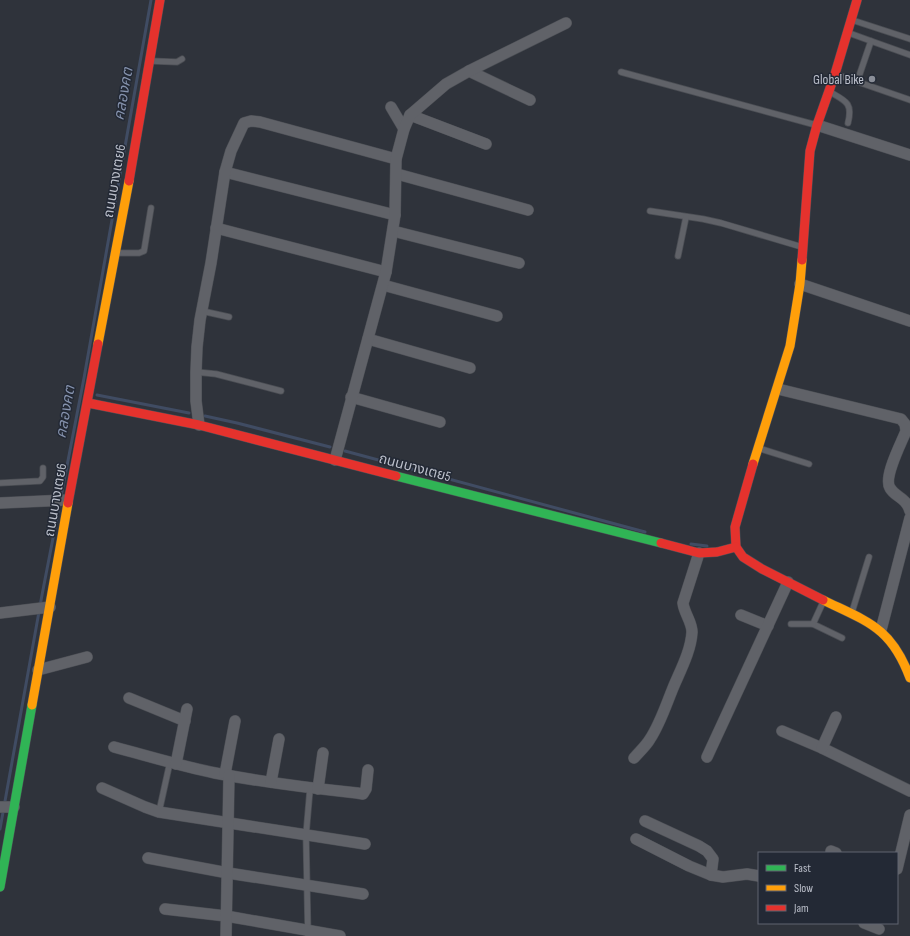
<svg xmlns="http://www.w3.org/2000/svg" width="910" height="936" font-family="'Sofia Sans Condensed','Noto Sans Thai',sans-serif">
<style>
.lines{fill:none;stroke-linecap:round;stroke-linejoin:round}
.stream{stroke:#404c63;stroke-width:3}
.lane-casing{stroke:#4b4e54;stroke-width:7}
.street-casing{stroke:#4b4e54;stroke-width:12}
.fast-casing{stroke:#4d5057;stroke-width:10}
.slow-casing{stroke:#4d5057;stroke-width:10}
.jam-casing{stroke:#4d5057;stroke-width:10}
.lane{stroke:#606268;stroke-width:5.5}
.street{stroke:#606268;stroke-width:11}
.fast{stroke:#30b455;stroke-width:9}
.slow{stroke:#ff9f0a;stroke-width:9}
.jam{stroke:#e5322d;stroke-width:9}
.poi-dot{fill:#8a8e98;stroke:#232935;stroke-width:1.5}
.labels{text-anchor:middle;stroke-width:3;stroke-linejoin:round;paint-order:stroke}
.poi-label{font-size:14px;fill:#bbbfca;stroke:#232935;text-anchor:end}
.street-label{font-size:14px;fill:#bbbfca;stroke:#232935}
.water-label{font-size:15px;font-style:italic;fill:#8693ae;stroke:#232935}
</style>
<rect width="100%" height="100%" fill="#2f333b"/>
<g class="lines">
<g class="stream">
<polyline points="97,395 189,413"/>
<polyline points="205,416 237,423 330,447"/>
<polyline points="345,451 645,532"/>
<polyline points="691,544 707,546"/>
<polyline points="0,829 42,595 84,378 151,0"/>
</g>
<g class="lane-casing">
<g id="lane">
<polyline points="852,20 910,39"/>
<polyline points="849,33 871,41"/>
<polyline points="151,61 177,62 182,59"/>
<polyline points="621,72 816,125"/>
<polyline points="835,74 910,100"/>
<polyline points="857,82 871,41 910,55"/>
<path d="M830,92C846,101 853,103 848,123"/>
<polyline points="650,211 703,219 721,223 802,247"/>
<polyline points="115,253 139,253 144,251 151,208"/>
<polyline points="678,256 686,217"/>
<polyline points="202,311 229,317"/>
<polyline points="196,372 216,374 281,391"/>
<polyline points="758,448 809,464"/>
<polyline points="0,483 40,481 43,477 43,468"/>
<polyline points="824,600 813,624 842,638"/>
<polyline points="852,612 869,557"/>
<polyline points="791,624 813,624"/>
<polyline points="159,812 170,762"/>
<polyline points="308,936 306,835 310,789"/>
</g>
</g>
<g class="street-casing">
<g id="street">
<polyline points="469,71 530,100"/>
<polyline points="391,107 404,129"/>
<polyline points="410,115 486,144"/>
<polyline points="817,125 910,155"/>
<polyline points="225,172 395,215"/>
<polyline points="397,174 528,210"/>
<polyline points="216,228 386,272"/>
<polyline points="393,231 519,263"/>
<polyline points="800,284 910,321"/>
<polyline points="383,285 497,316"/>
<polyline points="368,339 470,368"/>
<path d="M778,389L901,419L905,424L906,431C902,442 883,477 890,488C895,497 906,497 910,511"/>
<polyline points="351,397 440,422"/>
<polyline points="199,425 196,401 196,372 197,347 200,320 211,263 225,172 231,151 244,123 251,121 260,122 396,159"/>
<polyline points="335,460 386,272 395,215 396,159 404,129 410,115 446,84 469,71 566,23"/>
<polyline points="0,503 67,500"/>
<polyline points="0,613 50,607"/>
<polyline points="741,615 768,626"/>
<polyline points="881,630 910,518"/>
<polyline points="38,670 87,657"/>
<polyline points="129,698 185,721"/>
<polyline points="782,731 822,748 910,791"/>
<path d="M114,747C148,756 181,766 215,773C262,782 309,788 357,793L363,794L366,789L368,770"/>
<polyline points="822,748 836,717"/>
<polyline points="707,757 788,582"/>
<path d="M634,758C639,752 646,746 650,739C660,724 666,705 673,688C680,671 691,651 692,632C692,622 684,613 683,603L699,553"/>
<polyline points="176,764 187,709"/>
<polyline points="225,774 235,721"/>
<polyline points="271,782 279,739"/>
<polyline points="102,788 145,807 159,812 365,844"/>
<polyline points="318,789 323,753"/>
<polyline points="0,807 14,807"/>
<polyline points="645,821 699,846 707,851 713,859 711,875"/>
<polyline points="636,839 689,866 711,875 723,877 747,874 759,876"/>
<polyline points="831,851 836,853"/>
<polyline points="148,858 228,873 363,894"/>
<polyline points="897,869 910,815"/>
<polyline points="165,909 226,916 340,936"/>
<polyline points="864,923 879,929"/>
<polyline points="226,936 229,775"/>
</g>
</g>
<g class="fast-casing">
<g id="fast">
<polyline points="396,476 661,543"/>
<polyline points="0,887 32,705"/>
</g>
</g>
<g class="slow-casing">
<g id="slow">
<polyline points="98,344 129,181"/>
<polyline points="753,464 790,346 800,284 802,260"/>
<path d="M823,600C868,622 891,627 910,678"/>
<polyline points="32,705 68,503"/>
</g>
</g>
<g class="jam-casing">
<g id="jam">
<polyline points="129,181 160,0"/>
<polyline points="802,260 810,151 817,125 835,74 857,0"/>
<polyline points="88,403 199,425 396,476"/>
<polyline points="753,464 735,527 736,547 743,557 762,569 823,600"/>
<polyline points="68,503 98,344"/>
<polyline points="661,543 699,553 717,552 736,547"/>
</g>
</g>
<use href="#lane" class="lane"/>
<use href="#street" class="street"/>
<use href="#fast" class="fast"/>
<use href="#slow" class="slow"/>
<use href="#jam" class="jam"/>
</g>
<circle class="poi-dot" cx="872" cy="79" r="4"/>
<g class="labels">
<g class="poi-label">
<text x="864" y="84">Global Bike</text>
</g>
<g class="street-label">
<text transform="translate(114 181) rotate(-80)" y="5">ถนนบางเตย6</text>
<text transform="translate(415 467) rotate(15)" y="5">ถนนบางเตย5</text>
<text transform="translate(55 500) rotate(-80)" y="5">ถนนบางเตย6</text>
</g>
<g class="water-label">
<text transform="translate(123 94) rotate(-80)" y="5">คลองคต</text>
<text transform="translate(65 412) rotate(-80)" y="5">คลองคต</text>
</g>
</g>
<rect x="758" y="852" width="140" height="72" fill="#232935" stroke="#606571"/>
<rect x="766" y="865" width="20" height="6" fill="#30b455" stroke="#606571"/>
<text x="794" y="872" font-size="12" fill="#bbbfca">Fast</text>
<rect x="766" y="885" width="20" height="6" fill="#ff9f0a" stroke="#606571"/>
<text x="794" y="892" font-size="12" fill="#bbbfca">Slow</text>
<rect x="766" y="905" width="20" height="6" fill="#e5322d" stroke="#606571"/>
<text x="794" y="912" font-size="12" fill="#bbbfca">Jam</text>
</svg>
